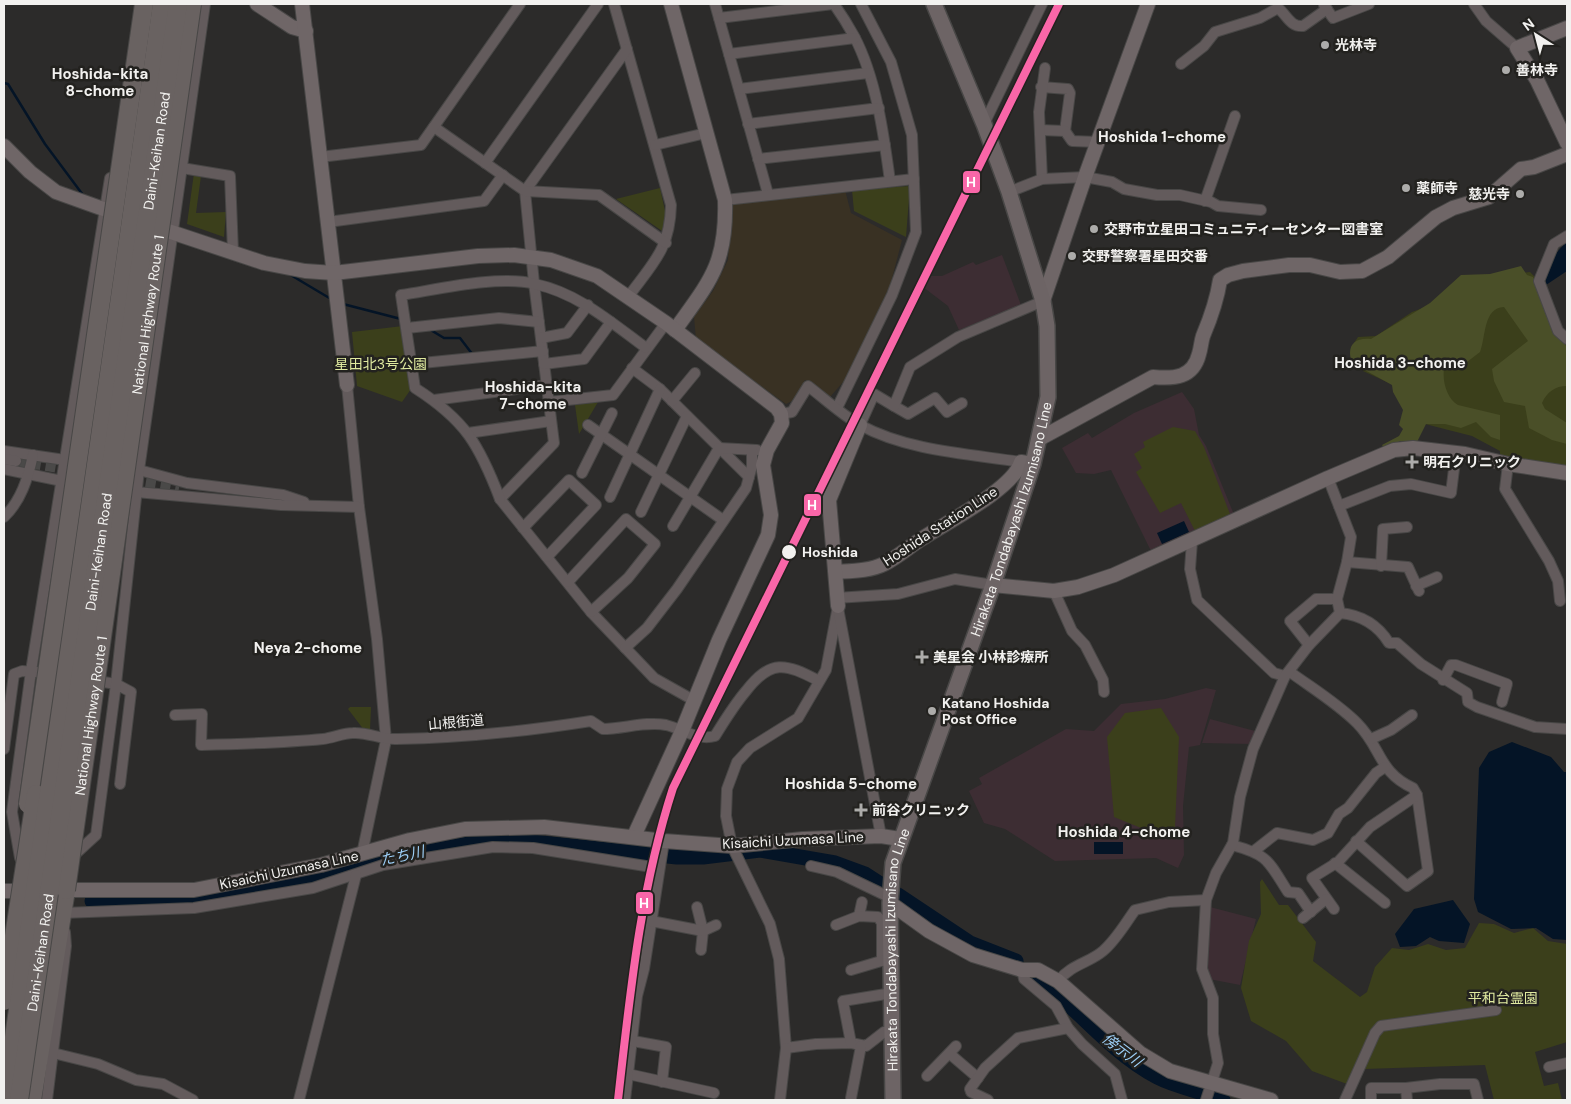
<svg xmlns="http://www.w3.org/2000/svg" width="1571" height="1104" font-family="'DM Sans','Noto Sans JP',sans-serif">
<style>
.commercial{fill:#393123}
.education{fill:#3d2d33}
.green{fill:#3b3f1b}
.forest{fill:#4a4f28}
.water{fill:#041426}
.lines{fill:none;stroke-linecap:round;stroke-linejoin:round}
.stream{stroke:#041426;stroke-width:2.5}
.river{stroke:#041426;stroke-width:15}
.street-tunnel{stroke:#4a4948;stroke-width:10;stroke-dasharray:10 5;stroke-linecap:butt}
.street-casing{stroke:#484746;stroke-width:12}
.secondary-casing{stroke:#484746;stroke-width:16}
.primary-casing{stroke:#484746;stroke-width:18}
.highway-casing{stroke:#484746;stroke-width:20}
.street{stroke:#635b5c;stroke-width:10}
.secondary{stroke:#6f6667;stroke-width:14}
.primary{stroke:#6d6465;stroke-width:15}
.highway{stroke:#696261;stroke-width:18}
.highway-bridge-casing{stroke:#484746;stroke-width:20;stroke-linecap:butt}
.highway-bridge{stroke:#696261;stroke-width:18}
.rail-1-casing{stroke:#23221f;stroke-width:11}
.rail-1{stroke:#f966a8;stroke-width:8}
.poi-dot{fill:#adacaa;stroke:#23221f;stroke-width:2}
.stop-dot{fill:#f2f1ef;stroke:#23221f;stroke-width:2}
.labels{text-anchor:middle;stroke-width:5;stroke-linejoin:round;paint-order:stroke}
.poi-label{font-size:14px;font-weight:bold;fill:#f2f1ef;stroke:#23221f;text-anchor:start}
.street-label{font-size:14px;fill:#f2f1ef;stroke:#23221f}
.park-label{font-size:14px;fill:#dfe99f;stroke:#23221f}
.stop-label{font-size:14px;font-weight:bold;fill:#f2f1ef;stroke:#23221f;text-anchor:start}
.neighbourhood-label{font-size:15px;font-weight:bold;fill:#f2f1ef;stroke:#23221f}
.water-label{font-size:15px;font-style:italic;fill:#9dcff7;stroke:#23221f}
.line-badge{stroke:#23221f;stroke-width:2}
.badge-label{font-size:14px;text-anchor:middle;font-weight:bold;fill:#fff}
</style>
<rect width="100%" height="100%" fill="#2c2b2a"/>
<polygon class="commercial" points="845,190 851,213 902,240 890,286 844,381 830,397 805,380 792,401 786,404 696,339 694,317 713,291 728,260 731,207 736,202"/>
<g class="education">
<polygon points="1002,255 1021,305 959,330 948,306 923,287 928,276 942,276 973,262 976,265"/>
<polygon points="1182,392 1194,409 1199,435 1206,446 1235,517 1156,553 1150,549 1111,470 1094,474 1076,473 1062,448 1088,433 1092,438 1134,413"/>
<polygon points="1206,688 1216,690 1200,745 1189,747 1183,806 1184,855 1178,868 1156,858 1055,861 1005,829 984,823 969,791 982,784 979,778 1066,729 1094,731 1121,704 1165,699"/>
<polygon points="1210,719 1255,731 1252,744 1202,743"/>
<polygon points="1210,907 1256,919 1240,985 1209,979 1204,969"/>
</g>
<g class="green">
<polygon points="194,173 201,176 196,213 226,212 224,237 187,224"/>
<polygon points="910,186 906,237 854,211 852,190"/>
<polygon points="660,188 665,211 665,233 616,199"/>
<polygon points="1530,272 1539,281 1567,339 1567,466 1500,457 1500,451 1472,436 1425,424 1400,388 1363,371 1365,363 1354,343 1358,337 1376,336 1412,312 1516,274"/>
<polygon points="403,326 411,389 402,402 357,386 352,332"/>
<polygon points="598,402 579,434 575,405"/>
<polygon points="1173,427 1195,431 1204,447 1230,514 1195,531 1181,503 1160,513 1136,472 1142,468 1134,454 1145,447 1143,442"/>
<polygon points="350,707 371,707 370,730 364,730 348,709"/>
<polygon points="1161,708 1179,737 1175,827 1151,832 1114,817 1107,737 1125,713"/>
<polygon points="1262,879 1279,905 1288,905 1316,942 1313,961 1360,997 1367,992 1375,967 1392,948 1409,950 1428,944 1446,950 1465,948 1479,923 1494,924 1514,933 1533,928 1548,941 1567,944 1567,1042 1535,1052 1544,1086 1558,1083 1562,1100 1494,1100 1485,1065 1364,1069 1347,1084 1312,1071 1286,1041 1251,1021 1241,988 1249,941 1261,914 1260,882"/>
</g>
<path class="forest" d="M1521,266L1527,275L1533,277L1554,330L1567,347V386C1555,386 1547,392 1542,403L1545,409L1567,423V444L1552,440L1529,428L1525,406L1504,402L1494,381L1492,369L1528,341L1504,307C1483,308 1486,337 1480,352L1467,362L1445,365C1441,378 1446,398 1458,405L1500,415V440L1491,437L1476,422L1461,428L1445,424H1426L1416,444L1400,441L1385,450L1382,445L1399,436L1403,429L1399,425L1403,410L1393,392L1392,385L1352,363C1346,346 1354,337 1371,339L1430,303L1461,275L1490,274Z"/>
<g class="water">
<path d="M1567,242V271L1546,285C1543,269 1556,251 1567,242Z"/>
<polygon points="1184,521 1189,532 1162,544 1157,533"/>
<polygon points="1512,742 1551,757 1564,772 1567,772 1567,940 1553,939 1536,928 1511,929 1478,912 1474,899 1479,768 1489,752"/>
<rect x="1094" y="842" width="29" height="12"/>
<polygon points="1453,900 1470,924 1464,943 1439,941 1430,937 1416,946 1400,947 1395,934 1414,909"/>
</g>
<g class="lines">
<g class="stream">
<polyline points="4,83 8,84 45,144 83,195"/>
<polyline points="289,274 331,299"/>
<polyline points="343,304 401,319"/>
<polyline points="429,329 444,338 460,338 473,355"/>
</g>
<g class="river">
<polyline points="898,895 970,943 1016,961"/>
<polyline points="92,901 157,900 239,893 423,851 488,841 522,841 677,857 703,857 760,850 835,863 865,874 885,887"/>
<path d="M1036,976C1077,1008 1110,1052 1157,1077C1178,1088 1202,1091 1223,1100"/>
</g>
<g class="street-tunnel">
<polyline points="16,461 100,475"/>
<polyline points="131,480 179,488"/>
</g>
<g class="street-casing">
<g id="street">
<path d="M614,4L671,205C670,249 653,263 628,297"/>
<polyline points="715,4 768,194"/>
<path d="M834,4C841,14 848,25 854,36C876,77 884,136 890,181"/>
<polyline points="1474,4 1486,21 1517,48"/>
<polyline points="1324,5 1333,18 1369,4"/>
<polyline points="719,18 833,4"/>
<polyline points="627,49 525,191 534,283 554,443 500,499 591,612 654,678 695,701"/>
<polyline points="729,54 855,38"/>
<path d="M1181,64L1204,46L1215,32L1260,18L1278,8C1287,15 1290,27 1303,26L1327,9"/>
<polyline points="1041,87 1068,89 1070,93 1065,131"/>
<polyline points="739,89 868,73"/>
<polyline points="748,124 879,108"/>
<polyline points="984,124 1042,4"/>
<polyline points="434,127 525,191 599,195 666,243"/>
<polyline points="1040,130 1065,131 1072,141 1098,142"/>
<polyline points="655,145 706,133"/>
<polyline points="320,157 421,145 520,4"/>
<polyline points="758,159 885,145"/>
<polyline points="485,163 598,4"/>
<polyline points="182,168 230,176 233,252"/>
<polyline points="1042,179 1039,112 1045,68"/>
<polyline points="1009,192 1042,179 1085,177 1112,182 1124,189 1157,195 1180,195 1211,202 1218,206 1261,210"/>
<polyline points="725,200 914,179"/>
<polyline points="1205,201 1235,116"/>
<polyline points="328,222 484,201 503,175"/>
<polyline points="1567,236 1554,244 1539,281 1558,331 1567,339"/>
<polyline points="407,328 499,318 539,322"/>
<polyline points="541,338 567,333 588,305"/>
<polyline points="412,364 543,351"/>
<polyline points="544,364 584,359 611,322"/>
<polyline points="632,368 660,389 749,477"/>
<polyline points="347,385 359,507 377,639 386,740 362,854"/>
<polyline points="434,400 547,385"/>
<polyline points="672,401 695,373"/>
<polyline points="549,402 613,395 666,323"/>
<polyline points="894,406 908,414 935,398 947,412 962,403"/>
<polyline points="837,408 892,295 916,232 912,135 891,62 861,4"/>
<path d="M781,414L792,412L808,386C825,399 842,415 860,425C908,451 969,454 1021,462"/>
<polyline points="588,425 723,520"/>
<polyline points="860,425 874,394 894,406 910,367 958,337 1043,301"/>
<polyline points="468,433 551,421"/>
<polyline points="4,451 65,460"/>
<polyline points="4,459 16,461"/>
<polyline points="1508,464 1505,489 1549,561 1558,581 1560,601"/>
<polyline points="4,469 62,481"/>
<polyline points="139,470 187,483 283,495 304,502"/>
<polyline points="582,473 612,413"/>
<polyline points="136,492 281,505 359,507"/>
<polyline points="610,497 660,389"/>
<path d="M500,499C479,444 465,420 415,388L401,295C440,289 498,275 535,284C578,293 612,323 646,348"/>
<polyline points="1339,506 1390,486 1411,484 1451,493 1456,453"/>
<polyline points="641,512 687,416"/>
<path d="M4,517C21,501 28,478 33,455"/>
<polyline points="673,526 719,448 757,450"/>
<polyline points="523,528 569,480 596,505 547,557"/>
<polyline points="1192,541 1190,569 1197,600 1274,673 1285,676"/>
<polyline points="1347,562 1408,567 1419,591"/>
<polyline points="1381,566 1383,529 1407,527"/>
<polyline points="568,582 626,519 655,544 628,578 591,612"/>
<polyline points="1416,586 1437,577"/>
<polyline points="1054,591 1072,631 1085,645 1103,680 1104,692"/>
<polyline points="836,598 898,594 955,579 993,585"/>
<polyline points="838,606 826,670 798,718 750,748 737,762 727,789 726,816 732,846 770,924 779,959 786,1048 816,1044 851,1043 866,1046 884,1032 892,1031"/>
<polyline points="838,608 881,836"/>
<path d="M1340,613C1361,615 1378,625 1389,643H1397L1421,664L1467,693L1468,702L1477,707L1535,727L1567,729"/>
<polyline points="1309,645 1290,621 1316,599 1337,599"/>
<polyline points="625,648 647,628 677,589 746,488 752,466 752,450"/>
<path d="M1290,672C1312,688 1337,703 1357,723C1382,748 1378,772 1413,788L1417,795L1428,871L1407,886L1356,841"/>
<polyline points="91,680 116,684 131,692 120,784"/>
<polyline points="1443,680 1451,665 1456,665 1507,684 1502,702"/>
<path d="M175,715L202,714L201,745C241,744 282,743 323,739C333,738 343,733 353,733C368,732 382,740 397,739C462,738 528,731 591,721L603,729C623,729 646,721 666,725C683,729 698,741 715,736C725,720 734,705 746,691C771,659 785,663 819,681"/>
<polyline points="1371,739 1391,730 1412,715"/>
<polyline points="4,749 14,674 22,671 37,672"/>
<polyline points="664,841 644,969 637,996 628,1074 714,1093"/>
<path d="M1232,845C1269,855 1268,861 1288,892L1298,893L1311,912"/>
<polyline points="1254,851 1277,833 1313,840 1328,833 1339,814 1348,808 1376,773 1385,767"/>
<polyline points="72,857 96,835 116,684 139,470 205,4"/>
<polyline points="20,858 12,812 31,671 110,178"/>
<polyline points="1335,863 1385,903"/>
<polyline points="811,866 837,872 891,898"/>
<polyline points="697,907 703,931 701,950"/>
<polyline points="1334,909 1312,878 1338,862 1370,827 1417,795"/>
<polyline points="63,913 194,908 313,888 383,865 493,847 533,848 658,868"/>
<polyline points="859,916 862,902"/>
<polyline points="1303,918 1326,899"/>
<polyline points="651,921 703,931 716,925"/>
<polyline points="836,925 859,916 878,917 882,923 882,961"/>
<polyline points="851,970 888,959"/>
<polyline points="1022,970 1024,979 1056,1006 1068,1028 1082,1044 1115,1074 1122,1100"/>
<path d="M1058,981C1072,964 1089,963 1103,951C1116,940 1125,924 1135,910L1169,902L1206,900"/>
<polyline points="633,1041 666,1047 662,1082"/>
<polyline points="851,1043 843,1001 892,993"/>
<polyline points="53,1053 98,1064 136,1080 163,1084 193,1100"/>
<polyline points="950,1054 978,1078"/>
<polyline points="1549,1067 1567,1063"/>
<polyline points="927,1076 956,1046"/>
<polyline points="1406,1088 1440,1084 1474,1084 1478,1100"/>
<polyline points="851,1098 861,1046"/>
<polyline points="47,1100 66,946 65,932"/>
<polyline points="299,1100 356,875"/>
<polyline points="625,1100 628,1074"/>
<polyline points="780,1100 786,1048"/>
<polyline points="988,1100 971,1092 970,1089 985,1068 1018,1038 1068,1028"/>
<polyline points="1206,1100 1218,1063 1213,1034 1213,998 1202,969 1206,900 1216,873 1233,843 1240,797 1253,749 1285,676 1309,645 1340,613 1337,599 1347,562 1351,537 1328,478"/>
<polyline points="1345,1100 1375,1033 1381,1026 1496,1010"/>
<polyline points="1371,1100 1371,1088 1406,1088 1407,1100"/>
</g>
</g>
<g class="secondary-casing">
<g id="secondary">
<polyline points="257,4 292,27 306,31"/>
<polyline points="302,4 347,385"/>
<path d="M671,4L725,200C727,264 710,281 675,330"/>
<polyline points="1567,28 1517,48 1537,80 1567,143"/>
<polyline points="4,146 30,172 56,192 123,216"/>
<polyline points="150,225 264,263 305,271 334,273 478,256 514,255 551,260 597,276 666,323 777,408 781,414 782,423 767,450 763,465 771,515 768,535 719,640 682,731 634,836"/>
<polyline points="1043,301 1085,177 1148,4"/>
<path d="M1039,439L1153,377C1174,379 1193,378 1199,354C1201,348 1201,342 1203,336C1211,317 1217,300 1220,280L1228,275L1243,271L1289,265H1310L1340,272L1362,271L1388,257L1436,217L1453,208L1489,197L1521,169L1534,167L1567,154"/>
<path d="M836,572C851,571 870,571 884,564C898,557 910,546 923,538C947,522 1013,489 1021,462L1033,464"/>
<polyline points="993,585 1054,591 1078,587 1114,575 1328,478 1394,450 1413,448 1465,454 1508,464 1567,473"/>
<polyline points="838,606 829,500 860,425"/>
<polyline points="57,890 194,890 321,865 410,840 465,829 544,827 664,841 732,846 803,839 881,836 900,839"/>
<polyline points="4,891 30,891"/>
<polyline points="890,903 929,931 973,955 1022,970 1038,970 1058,981 1140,1053 1170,1071 1271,1100"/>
</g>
</g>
<g class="primary-casing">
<g id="primary">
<path id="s1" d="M893,1100L890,903L893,863L993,585L1033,464L1048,397L1047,326L1043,301L1009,192L984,124L934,4"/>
</g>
</g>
<g class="highway-casing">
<polyline id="highway" points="32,1100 66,890"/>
</g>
<use href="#street" class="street"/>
<use href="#secondary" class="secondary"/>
<use href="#primary" class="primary"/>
<use href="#highway" class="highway"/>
<g class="highway-bridge-casing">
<g id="highway-bridge">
<polyline points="28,804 144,4"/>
<path id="s2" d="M66,890L192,4"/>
<polyline points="4,1001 36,794"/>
<polyline points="5,1100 162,4"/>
<path id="s3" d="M19,1100L178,4"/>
</g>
</g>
<use href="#highway-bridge" class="highway-bridge"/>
<g class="rail-1-casing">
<path id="rail-1" d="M618,1100C630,994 640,890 673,788L1059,4"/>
</g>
<use href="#rail-1" class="rail-1"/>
</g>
<g class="poi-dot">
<circle cx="1325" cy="45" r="5"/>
<circle cx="1506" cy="70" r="5"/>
<circle cx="1406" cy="188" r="5"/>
<circle cx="1520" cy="194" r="5"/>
<circle cx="1094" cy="229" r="5"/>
<circle cx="1072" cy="256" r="5"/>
<path d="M1409.5 454.5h5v5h5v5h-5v5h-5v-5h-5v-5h5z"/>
<path d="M919.5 649.5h5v5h5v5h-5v5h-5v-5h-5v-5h5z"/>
<circle cx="932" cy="711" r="5"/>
<path d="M858.5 802.5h5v5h5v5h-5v5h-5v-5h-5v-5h5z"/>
</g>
<circle class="stop-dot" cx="789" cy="552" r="8"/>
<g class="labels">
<g class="poi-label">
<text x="1335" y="50">光林寺</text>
<text x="1516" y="75">善林寺</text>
<text x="1416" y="193">薬師寺</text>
<text x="1510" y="199" text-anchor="end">慈光寺</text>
<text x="1104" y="234">交野市立星田コミュニティーセンター図書室</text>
<text x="1082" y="261">交野警察署星田交番</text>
<text x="1423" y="467">明石クリニック</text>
<text x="933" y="662">美星会 小林診療所</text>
<text x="942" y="708">Katano Hoshida<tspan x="942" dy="16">Post Office</tspan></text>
<text x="872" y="815">前谷クリニック</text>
</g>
<g class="street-label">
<text dy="5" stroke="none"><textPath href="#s3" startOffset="959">Daini-Keihan Road</textPath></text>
<text dy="5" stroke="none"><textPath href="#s2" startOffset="581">National Highway Route 1</textPath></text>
<text dy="5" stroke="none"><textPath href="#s1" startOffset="601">Hirakata Tondabayashi Izumisano Line</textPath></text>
<text transform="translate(940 526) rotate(-33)" y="5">Hoshida Station Line</text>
<text dy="5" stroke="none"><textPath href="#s3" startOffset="554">Daini-Keihan Road</textPath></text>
<text dy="5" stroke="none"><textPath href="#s2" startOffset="176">National Highway Route 1</textPath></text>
<text transform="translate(456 722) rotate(-5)" y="5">山根街道</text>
<text transform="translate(793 840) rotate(-3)" y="5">Kisaichi Uzumasa Line</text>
<text transform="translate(289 870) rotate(-12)" y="5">Kisaichi Uzumasa Line</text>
<text dy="5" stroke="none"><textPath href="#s1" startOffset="151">Hirakata Tondabayashi Izumisano Line</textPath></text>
<text dy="5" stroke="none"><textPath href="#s3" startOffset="149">Daini-Keihan Road</textPath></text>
</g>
<g class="park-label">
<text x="381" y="369">星田北3号公園</text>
<text x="1503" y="1003">平和台霊園</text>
</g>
<g class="stop-label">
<text x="802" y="557">Hoshida</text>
</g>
<g class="neighbourhood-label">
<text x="100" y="79">Hoshida-kita<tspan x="100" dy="17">8-chome</tspan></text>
<text x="1162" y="142">Hoshida 1-chome</text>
<text x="1400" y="368">Hoshida 3-chome</text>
<text x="533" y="392">Hoshida-kita<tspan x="533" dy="17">7-chome</tspan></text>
<text x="308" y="653">Neya 2-chome</text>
<text x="851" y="789">Hoshida 5-chome</text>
<text x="1124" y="837">Hoshida 4-chome</text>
</g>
<g class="water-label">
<text transform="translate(402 856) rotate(-12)" y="5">たち川</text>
<text transform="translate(1122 1050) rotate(37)" y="5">傍示川</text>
</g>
</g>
<g class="line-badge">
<rect x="962" y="170" width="19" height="24" rx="5" fill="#f966a8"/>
<rect x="803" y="493" width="19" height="24" rx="5" fill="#f966a8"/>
<rect x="635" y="891" width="19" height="24" rx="5" fill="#f966a8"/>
</g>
<g class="badge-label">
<text x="971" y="187">H</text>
<text x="812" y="510">H</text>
<text x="644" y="908">H</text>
</g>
<rect width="1571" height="1104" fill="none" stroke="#f2f1ef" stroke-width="10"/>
<g transform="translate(1536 35) rotate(324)" stroke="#23221f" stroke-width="4" paint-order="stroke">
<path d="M0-4L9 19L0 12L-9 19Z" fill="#f2f1ef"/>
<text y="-8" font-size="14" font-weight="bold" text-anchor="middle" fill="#f2f1ef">N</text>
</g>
</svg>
